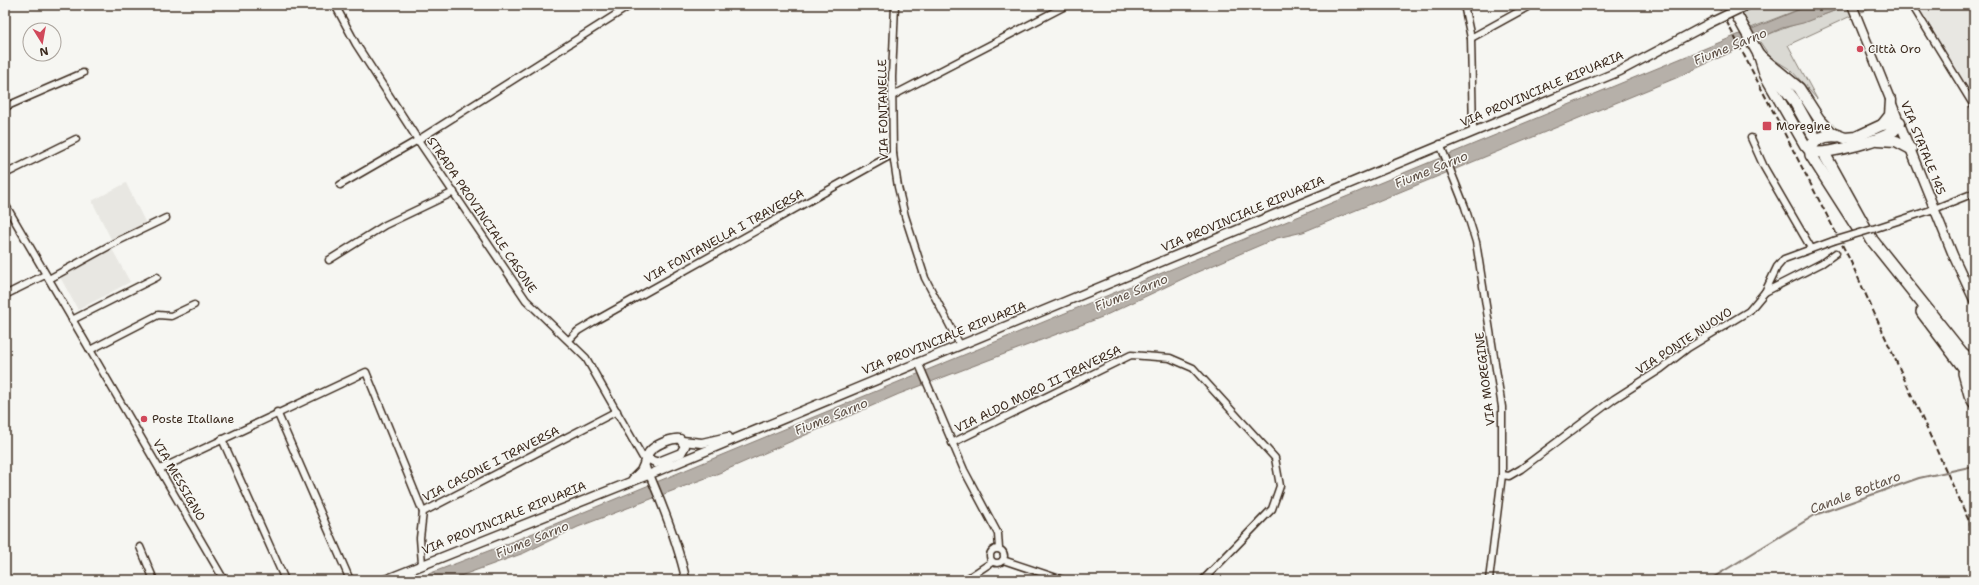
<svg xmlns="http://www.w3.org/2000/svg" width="1979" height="585" font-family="'Shantell Sans',sans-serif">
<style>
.built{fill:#e8e7e2}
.green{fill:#dad9d3;stroke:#8a8278}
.water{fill:#b6b0a9;stroke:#857a71}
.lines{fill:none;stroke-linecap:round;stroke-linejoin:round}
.stream{stroke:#857a71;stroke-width:2}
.minor-casing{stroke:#3b2a1e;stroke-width:9}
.tertiary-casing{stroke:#3b2a1e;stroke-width:10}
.secondary-casing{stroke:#3b2a1e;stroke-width:11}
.trunk-casing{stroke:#3b2a1e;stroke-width:13}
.motorway-casing{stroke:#3b2a1e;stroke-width:14}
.minor{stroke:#f6f6f2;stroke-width:6}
.tertiary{stroke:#f6f6f2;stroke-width:7}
.secondary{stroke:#f6f6f2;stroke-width:8}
.trunk{stroke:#f6f6f2;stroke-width:10}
.motorway{stroke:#f6f6f2;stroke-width:11}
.rail{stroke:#3b2a1e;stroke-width:2;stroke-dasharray:6 3;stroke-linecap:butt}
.minor-bridge-casing{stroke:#3b2a1e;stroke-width:9;stroke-linecap:butt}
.secondary-bridge-casing{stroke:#3b2a1e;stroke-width:11;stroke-linecap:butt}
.minor-bridge{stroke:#f6f6f2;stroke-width:6}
.secondary-bridge{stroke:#f6f6f2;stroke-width:8}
.poi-dot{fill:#d1495b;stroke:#f6f6f2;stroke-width:1.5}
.labels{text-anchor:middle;stroke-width:3;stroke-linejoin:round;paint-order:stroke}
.poi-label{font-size:12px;fill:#3b2a1e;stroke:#f6f6f2;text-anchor:start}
.street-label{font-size:12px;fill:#3b2a1e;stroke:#f6f6f2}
.water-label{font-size:13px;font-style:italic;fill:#605248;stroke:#f6f6f2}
</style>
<rect width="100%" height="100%" fill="#f6f6f2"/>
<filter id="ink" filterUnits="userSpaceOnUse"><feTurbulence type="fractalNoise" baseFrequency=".025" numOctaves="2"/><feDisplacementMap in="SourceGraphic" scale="8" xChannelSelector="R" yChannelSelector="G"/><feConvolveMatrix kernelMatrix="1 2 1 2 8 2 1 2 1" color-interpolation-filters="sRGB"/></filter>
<g filter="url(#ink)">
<g class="built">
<polygon points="1935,5 1974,5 1974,97 1922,12"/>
<polygon points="126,183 146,224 112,241 92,201"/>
<polygon points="112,249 130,282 78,310 60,277"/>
</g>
<g class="green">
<polygon points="1760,5 1810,5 1751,28 1742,13"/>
<path d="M1849,5H1881L1853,15L1788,45L1817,99L1791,70L1770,57L1758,39C1788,25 1819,18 1849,5Z"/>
</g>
<polygon class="water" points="1810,5 1849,5 1803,23 1782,28 1676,78 1303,232 1277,238 1195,273 1102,317 899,394 719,473 578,527 524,553 449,580 413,580 509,543"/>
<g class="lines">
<polyline class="stream" points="1709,580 1815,515 1919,478 1974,466"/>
<g class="minor-casing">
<g id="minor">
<polyline points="335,5 356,44 418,140 526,300 586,358 646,463"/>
<polyline points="895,5 892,77 893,154 898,187 905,216 925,278 960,345"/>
<polyline points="1464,5 1471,38 1473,131"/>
<polyline points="1912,5 1974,106"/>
<polyline points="1471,38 1531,5"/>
<polyline points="892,96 1067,5"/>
<polyline points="5,107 83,73"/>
<polyline points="1751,138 1764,167 1811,248"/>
<polyline points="1440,144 1465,207 1476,242 1502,407 1502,475 1489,580"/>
<polyline points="5,174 76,139"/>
<polyline points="340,185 418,140 631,5"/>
<polyline points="5,204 224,580"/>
<polyline points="1873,229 1934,209 1974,193"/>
<polyline points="329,260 385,225 454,192"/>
<polyline points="49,279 118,241 166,218"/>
<polyline points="1765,292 1822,263 1836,253"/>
<polyline points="5,295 45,275"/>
<polyline points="72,320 157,277"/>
<polyline points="569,340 578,331 593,322 893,154"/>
<polyline points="90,350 158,315 171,316 194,305"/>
<polyline points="918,362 964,470 998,534 999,549"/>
<polyline points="277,412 350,580"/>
<polyline points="222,439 285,580"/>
<polyline points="952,443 1131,355 1170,358 1193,368 1275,458 1280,486 1272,509 1203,580"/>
<polyline points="160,469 366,372 423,512"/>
<polyline points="1502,475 1509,476 1521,469 1614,399 1661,369 1688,348 1749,311 1765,292 1777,267 1784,259 1833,241"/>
<polyline points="140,547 154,580"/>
<circle cx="997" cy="556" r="7"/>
<polyline points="1003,560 1063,580"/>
<polyline points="422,564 420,538 423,512 617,411"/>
<polyline points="965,580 992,562"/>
</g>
</g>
<g class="tertiary-casing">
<path id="tertiary" d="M644,462L648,475L651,478C665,511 678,544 686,580"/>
</g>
<g class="secondary-casing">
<g id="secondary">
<polyline points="1852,5 1953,255 1974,300"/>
<polyline points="1739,9 1747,5"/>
<polyline points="682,441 702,443 728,437"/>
<path d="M656,463L681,453L685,446L680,439C668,436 620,461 670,464"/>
<polyline points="633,479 641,471 648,455"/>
<polyline points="385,580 648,475 1620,71 1712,22"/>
</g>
</g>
<g class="trunk-casing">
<g id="trunk">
<polyline points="1731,5 1759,55 1799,88 1819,119 1832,133 1845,138 1856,137 1882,125 1890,115 1891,100"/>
<path d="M1759,55L1765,75L1805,145L1811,152C1826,155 1878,141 1892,132C1896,130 1898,126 1900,122L1882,125"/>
<polyline points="1878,140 1896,141 1911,149"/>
</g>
</g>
<g class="motorway-casing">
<g id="motorway">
<polyline points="1759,55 1794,100 1814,136"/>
<path d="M1837,136C1825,135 1809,139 1811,155L1859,230"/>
<polyline points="1826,157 1872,240 1962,353 1974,363"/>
<polyline points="1922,312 1974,381"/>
<polyline points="1964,373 1970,395 1974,402"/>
</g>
</g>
<use href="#minor" class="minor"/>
<use href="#tertiary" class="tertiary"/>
<use href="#secondary" class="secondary"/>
<use href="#trunk" class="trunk"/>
<use href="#motorway" class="motorway"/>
<polyline class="rail" points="1718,5 1850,260 1974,532"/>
<g class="minor-bridge-casing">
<polyline id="minor-bridge" points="1833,241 1873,229"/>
</g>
<g class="secondary-bridge-casing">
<polyline id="secondary-bridge" points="1712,22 1739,9"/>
</g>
<use href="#minor-bridge" class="minor-bridge"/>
<use href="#secondary-bridge" class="secondary-bridge"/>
</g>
</g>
<g class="poi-dot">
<circle cx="1860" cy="49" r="4"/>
<rect x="1762" y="121" width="10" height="10" rx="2"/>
<circle cx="144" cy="419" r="4"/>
</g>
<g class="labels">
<g class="poi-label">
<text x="1868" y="53">Città Oro</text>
<text x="1776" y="130">Moregine</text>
<text x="152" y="423">Poste Italiane</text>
</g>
<g class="street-label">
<text transform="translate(1542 89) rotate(-23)" y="4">VIA PROVINCIALE RIPUARIA</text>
<text transform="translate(883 110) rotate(-91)" y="4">VIA FONTANELLE</text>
<text transform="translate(1923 148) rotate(68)" y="4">VIA STATALE 145</text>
<text transform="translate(1243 214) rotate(-23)" y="4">VIA PROVINCIALE RIPUARIA</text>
<text transform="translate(482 215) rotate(56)" y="4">STRADA PROVINCIALE CASONE</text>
<text transform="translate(724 236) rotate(-29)" y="4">VIA FONTANELLA I TRAVERSA</text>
<text transform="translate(944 338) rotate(-22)" y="4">VIA PROVINCIALE RIPUARIA</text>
<text transform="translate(1684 341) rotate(-33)" y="4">VIA PONTE NUOVO</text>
<text transform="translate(1485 379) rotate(-97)" y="4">VIA MOREGINE</text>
<text transform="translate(1038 389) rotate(-26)" y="4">VIA ALDO MORO II TRAVERSA</text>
<text transform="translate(491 464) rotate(-27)" y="4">VIA CASONE I TRAVERSA</text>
<text transform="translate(179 480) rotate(60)" y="4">VIA MESSIGNO</text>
<text transform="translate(504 518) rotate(-22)" y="4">VIA PROVINCIALE RIPUARIA</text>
</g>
<g class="water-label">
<text transform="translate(1730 46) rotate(-22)" y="5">Fiume Sarno</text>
<text transform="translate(1431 169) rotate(-22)" y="5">Fiume Sarno</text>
<text transform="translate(1131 292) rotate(-22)" y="5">Fiume Sarno</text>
<text transform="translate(831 416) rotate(-22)" y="5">Fiume Sarno</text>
<text transform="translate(1855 492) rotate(-21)" y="5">Canale Bottaro</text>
<text transform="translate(532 539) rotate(-22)" y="5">Fiume Sarno</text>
</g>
</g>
<rect width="1979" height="585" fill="none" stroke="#f6f6f2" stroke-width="20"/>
<rect x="10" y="10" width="1959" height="565" fill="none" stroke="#3b2a1e" stroke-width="1.5" filter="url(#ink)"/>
<g transform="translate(42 42) rotate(169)"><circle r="19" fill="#f6f6f2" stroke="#aba49d"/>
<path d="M0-3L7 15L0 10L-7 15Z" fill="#d1495b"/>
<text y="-6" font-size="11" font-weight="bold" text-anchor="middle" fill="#3b2a1e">N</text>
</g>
</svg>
